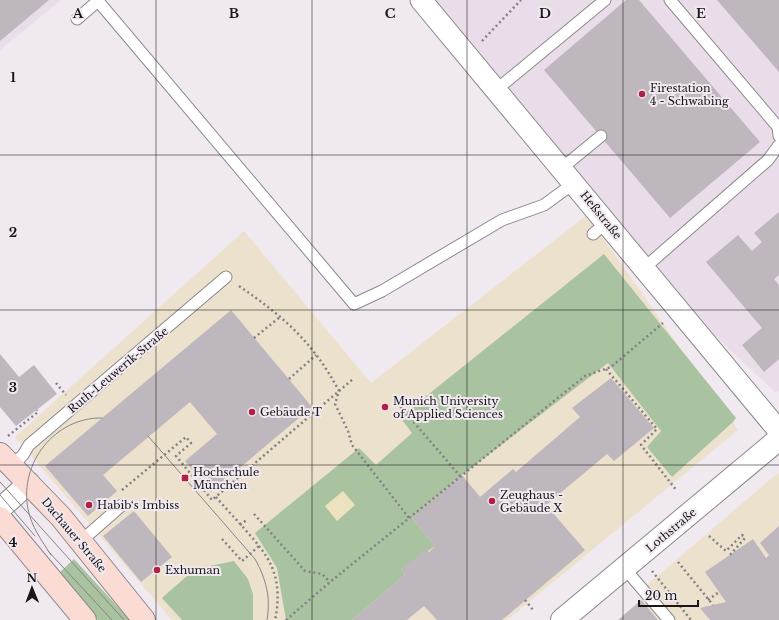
<svg xmlns="http://www.w3.org/2000/svg" width="779" height="620" font-family="'Libre Baskerville',serif">
<style>
.built{fill:#eaddea}
.education{fill:#ece1cc}
.green{fill:#a9c3a0}
.sand{fill:#ece2bd}
.building{fill:#beb7be}
.lines{fill:none;stroke-linecap:round;stroke-linejoin:round}
.service-casing{stroke:#8d878d;stroke-width:13}
.minor-casing{stroke:#8d878d;stroke-width:23}
.tertiary-casing{stroke:#8d878d;stroke-width:24}
.secondary-casing{stroke:#8d878d;stroke-width:24}
.path{stroke:#858085;stroke-width:2.5;stroke-dasharray:2 3;stroke-linecap:butt}
.service{stroke:#fff;stroke-width:11}
.minor{stroke:#fff;stroke-width:21}
.tertiary{stroke:#fff;stroke-width:22}
.secondary{stroke:#fadcd4;stroke-width:22}
.tram{stroke:#888388;stroke-width:1}
.grid{fill:none;stroke:#181618;stroke-width:1;stroke-opacity:0.55}
.poi-dot{fill:#b21f44;stroke:#f1e9f0;stroke-width:1.5}
.labels{text-anchor:middle;stroke-width:4;stroke-linejoin:round;paint-order:stroke}
.poi-label{font-size:11px;fill:#181618;stroke:#f1e9f0;text-anchor:start}
.street-label{font-size:11px;fill:#181618;stroke:#f1e9f0}
.grid-label{font-size:13px;text-anchor:middle;font-weight:bold;fill:#181618;stroke:#f1e9f0;stroke-width:4;stroke-linejoin:round;paint-order:stroke}
</style>
<rect width="100%" height="100%" fill="#f1e9f0"/>
<g class="built">
<polygon points="0,0 61,0 0,50"/>
<polygon points="417,0 779,0 779,391 776,393 587,215"/>
</g>
<g class="education">
<polygon points="587,215 738,430 507,620 172,620 15,437 244,231 371,383"/>
<polygon points="779,472 779,620 658,620 641,600 640,591"/>
</g>
<g class="green">
<polygon points="604,254 736,418 733,422 672,477 647,447 661,431 608,363 462,475 412,518 435,546 401,570 405,575 352,620 286,620 277,568 255,533 359,448 376,465 412,433 400,417"/>
<polygon points="74,559 130,620 98,620 59,573"/>
<polygon points="234,561 248,579 253,594 253,620 182,620 162,598 195,569"/>
</g>
<polygon class="sand" points="343,491 355,505 337,521 325,506"/>
<g class="building">
<polygon points="0,0 49,0 0,41"/>
<polygon points="626,0 639,0 760,142 670,218 544,70"/>
<polygon points="717,0 779,0 779,72"/>
<polygon points="779,212 779,275 774,279 779,285 779,359 764,372 742,345 762,328 706,262 738,235 752,251 762,242 754,233"/>
<polygon points="231,310 312,407 211,492 185,461 217,434 190,402 103,475 117,491 88,516 45,466"/>
<polygon points="0,354 19,377 34,365 57,394 16,426 0,407"/>
<polygon points="611,378 654,428 614,461 607,454 546,505 585,550 502,620 437,620 424,606 407,620 352,620 405,575 401,570 426,549 429,552 435,546 412,518 462,475 480,497 513,469 516,472 580,417 572,408"/>
<polygon points="134,511 172,557 141,582 103,536"/>
<polygon points="779,526 779,620 710,620 700,608 726,602 705,572 753,539 766,558 769,555 760,543"/>
<polygon points="641,600 658,620 618,620"/>
</g>
<g class="lines">
<g class="service-casing">
<g id="service">
<polyline points="670,0 778,127 779,136"/>
<polyline points="98,1 354,304 382,291 502,220 544,205 574,183"/>
<polyline points="77,19 99,0"/>
<polyline points="496,90 605,0"/>
<polyline points="562,168 601,136"/>
<polyline points="593,234 607,222"/>
<polyline points="643,269 768,160 779,145"/>
<polyline points="12,466 23,455 29,445 226,277"/>
<polyline points="81,541 122,505"/>
<polyline points="625,569 669,620"/>
</g>
</g>
<g class="minor-casing">
<g id="minor">
<polyline points="421,0 779,431"/>
<polyline points="0,509 29,483"/>
</g>
</g>
<g class="tertiary-casing">
<polyline id="tertiary" points="562,620 779,439"/>
</g>
<g class="secondary-casing">
<g id="secondary">
<polyline points="0,454 61,517 144,620"/>
<polyline points="0,518 85,620"/>
</g>
</g>
<g class="path">
<polyline points="482,41 521,0"/>
<path d="M239,286C284,317 313,342 339,391L335,404L348,431L352,445L409,518"/>
<polyline points="254,338 280,317"/>
<polyline points="606,369 657,429 641,445 677,491"/>
<polyline points="289,379 316,355"/>
<polyline points="56,383 66,395"/>
<polyline points="394,399 460,476"/>
<polyline points="8,436 38,412 37,410"/>
<polyline points="122,490 186,437 191,443 176,456 212,500 353,379"/>
<path d="M216,497C230,514 263,546 271,565C279,582 279,602 275,620"/>
<polyline points="254,514 305,571 322,574 330,582"/>
<polyline points="240,525 248,519"/>
<polyline points="709,536 726,551 742,535 745,538 729,556"/>
<polyline points="222,539 242,561 259,546"/>
<polyline points="678,562 713,605"/>
<polyline points="652,571 691,620"/>
<polyline points="525,600 534,611"/>
<polyline points="708,600 719,592"/>
<polyline points="286,620 330,582 585,376 611,367 663,323"/>
</g>
<use href="#service" class="service"/>
<use href="#minor" class="minor"/>
<use href="#tertiary" class="tertiary"/>
<use href="#secondary" class="secondary"/>
<g class="tram">
<path d="M148,436L255,559C266,579 271,597 267,620"/>
<polyline points="0,482 124,620"/>
<polyline points="0,495 35,536"/>
<polyline points="48,551 112,620"/>
<path d="M51,555C42,541 31,526 28,509C19,463 55,417 102,418"/>
</g>
</g>
<path class="grid" d="M156,0V620M312,0V620M467,0V620M623,0V620M0,155H779M0,310H779M0,465H779"/>
<g class="poi-dot">
<circle cx="642" cy="94" r="4"/>
<circle cx="385" cy="407" r="4"/>
<circle cx="252" cy="412" r="4"/>
<rect x="181" y="474" width="8" height="8" rx="2"/>
<circle cx="492" cy="501" r="4"/>
<circle cx="89" cy="505" r="4"/>
<circle cx="157" cy="570" r="4"/>
</g>
<g class="labels">
<g class="poi-label">
<text x="650" y="92">Firestation<tspan x="650" dy="13">4 - Schwabing</tspan></text>
<text x="393" y="405">Munich University<tspan x="393" dy="13">of Applied Sciences</tspan></text>
<text x="260" y="416">Gebäude T</text>
<text x="193" y="476">Hochschule<tspan x="193" dy="13">München</tspan></text>
<text x="500" y="499">Zeughaus -<tspan x="500" dy="13">Gebäude X</tspan></text>
<text x="97" y="509">Habib‘s Imbiss</text>
<text x="165" y="574">Exhuman</text>
</g>
<g class="street-label">
<text transform="translate(601 215) rotate(51)" y="4">Heßstraße</text>
<text transform="translate(118 370) rotate(-40)" y="4">Ruth-Leuwerik-Straße</text>
<text transform="translate(671 530) rotate(-40)" y="4">Lothstraße</text>
<text transform="translate(74 535) rotate(50)" y="4">Dachauer Straße</text>
</g>
</g>
<g class="grid-label">
<text x="78" y="18">A</text>
<text x="234" y="18">B</text>
<text x="390" y="18">C</text>
<text x="545" y="18">D</text>
<text x="701" y="18">E</text>
<text x="13" y="82">1</text>
<text x="13" y="237">2</text>
<text x="13" y="392">3</text>
<text x="13" y="547">4</text>
</g>
<g transform="translate(32 588) rotate(359)" stroke="#f1e9f0" stroke-width="3" paint-order="stroke">
<path d="M0-3L7 15L0 10L-7 15Z" fill="#181618"/>
<text y="-6" font-size="11" font-weight="bold" text-anchor="middle" fill="#181618">N</text>
</g>
<path d="M639 600v6h59v-6" fill="none" stroke="#181618" stroke-width="2"/>
<text x="645" y="600" font-size="12" fill="#181618" stroke="#f1e9f0" stroke-width="3" paint-order="stroke">20 m</text>
</svg>
